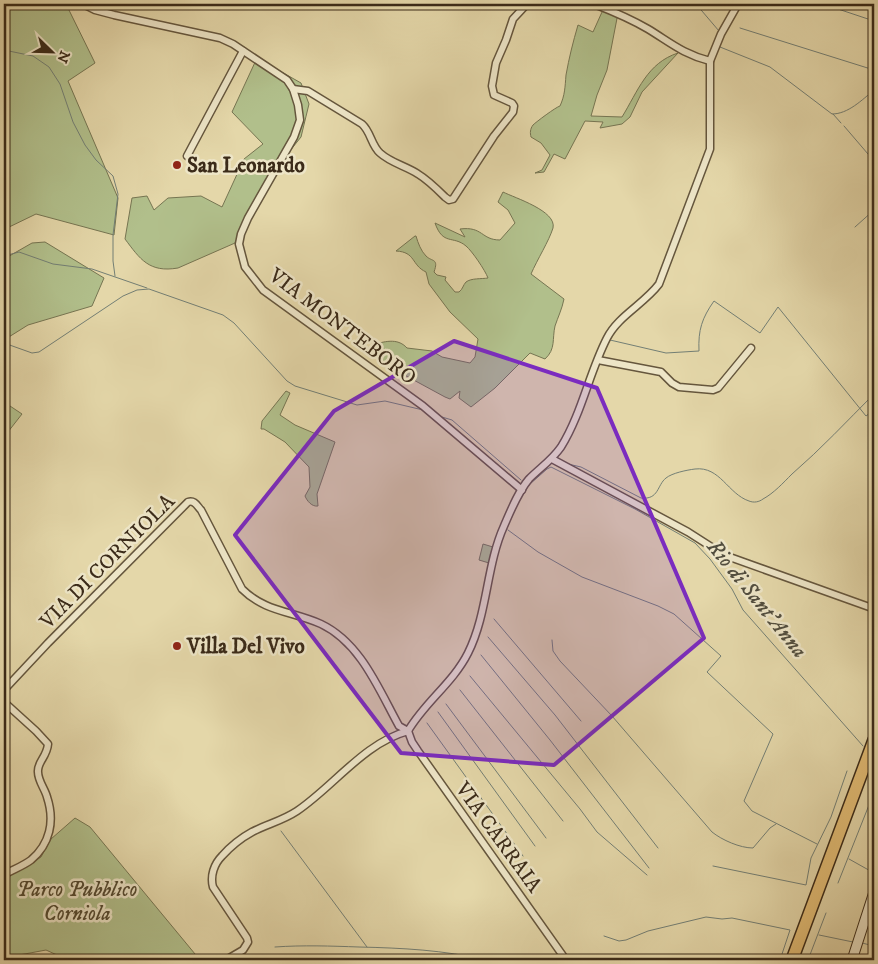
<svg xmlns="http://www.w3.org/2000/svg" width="878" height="964" font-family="'IM FELL DW Pica',serif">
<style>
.green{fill:#b1bf8b;stroke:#767552}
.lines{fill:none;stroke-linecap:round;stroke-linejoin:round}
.stream{stroke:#737f75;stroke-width:1}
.street-casing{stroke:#65563d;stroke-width:9}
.secondary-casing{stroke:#3b2b19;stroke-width:11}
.highway-casing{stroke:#3b2b19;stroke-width:14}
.street{stroke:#ede5c7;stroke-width:6}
.secondary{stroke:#ede5c7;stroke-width:9}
.highway{stroke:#e2bc74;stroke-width:11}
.marked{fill:#7b2cbf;fill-opacity:0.2;stroke:#7b2cbf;stroke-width:4;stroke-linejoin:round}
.poi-dot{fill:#8f2418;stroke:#ede5c7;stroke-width:2}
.labels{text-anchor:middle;stroke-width:5;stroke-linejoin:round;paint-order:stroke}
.poi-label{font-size:21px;font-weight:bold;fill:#3b2b19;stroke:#ede5c7;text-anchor:start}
.street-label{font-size:21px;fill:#3b2b19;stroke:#ede5c7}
.park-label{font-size:21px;font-style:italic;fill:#534930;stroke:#ede5c7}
.water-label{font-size:22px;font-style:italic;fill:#524e3f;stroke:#ede5c7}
</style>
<rect width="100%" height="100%" fill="#e4d7a9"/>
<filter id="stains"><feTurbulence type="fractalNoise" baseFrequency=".004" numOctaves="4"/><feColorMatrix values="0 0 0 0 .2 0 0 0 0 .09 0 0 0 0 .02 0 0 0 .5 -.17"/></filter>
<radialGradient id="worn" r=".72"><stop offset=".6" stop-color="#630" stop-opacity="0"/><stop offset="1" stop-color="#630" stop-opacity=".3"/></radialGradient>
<g class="green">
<polygon points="4,4 66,4 95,63 68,81 118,198 114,235 36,214 5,229 4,228"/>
<path d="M603,4H610V6L619,8L607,70L597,95L591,116L622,117C638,91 647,63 678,53L642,92L630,117L622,124L600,128L603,122L585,121L565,159L554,154L544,172L535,173L542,170L550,155L541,143L531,137C530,133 530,129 533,125C536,122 556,107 560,106C565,95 565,87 566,75C569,58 573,42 578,25L593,32L602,12Z"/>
<path d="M257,58L301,83L309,104L301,137L289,152L235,243L178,268C149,273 140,259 125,239L132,198L147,196L154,210L168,198L201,196L222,207L244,159L263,144L232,112Z"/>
<path d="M503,192C515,198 557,211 553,228C549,241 537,260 531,274L564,299C562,309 558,317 555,326C552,339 556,349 545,359L530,353L495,388L471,407L459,398L460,391L450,399L445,397L386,365L371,345C384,342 397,337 407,348L432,351L442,357L470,363L475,357L478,339L450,312L429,284L426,272C411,265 416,252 396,251L415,236H416C418,243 421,251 426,256C432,262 439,258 434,272L437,275L446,277L445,280L455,292H459C463,289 463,285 466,282C471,278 482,279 488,278C485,270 472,251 466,246C453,235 443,246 435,223L465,237L460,229C483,226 481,240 500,240L515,223L508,210L498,202Z"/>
<polygon points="45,242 104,278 92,306 28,325 4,340 4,259 32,243"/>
<path d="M286,391L290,393L280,415L295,425L335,442L317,494L318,506C312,507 307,501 305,496L310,487L309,467L285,442L264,429H261L262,421Z"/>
<polygon points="4,402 22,414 4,437"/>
<polygon points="483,544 493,547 489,563 479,560"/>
<polygon points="75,818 90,827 200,960 68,960 46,950 14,956 4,960 4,875 22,865 27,866 41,857 51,839"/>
</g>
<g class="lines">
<g class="stream">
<polyline points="696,4 719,31"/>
<polyline points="823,4 874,21"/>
<polyline points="740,28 874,70"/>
<path d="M720,47L770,67L832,114C848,114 862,100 874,90"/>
<polyline points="4,50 33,56 49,67 60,84 73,122 85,145 96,160 113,176 118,194 113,235 113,261 115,276"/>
<polyline points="833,114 841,123"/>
<polyline points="844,126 874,161"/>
<polyline points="855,227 874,210"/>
<polyline points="4,256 19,252 53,264 92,269 147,288"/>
<path d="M610,340L666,353L699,351C698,330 702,318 714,301L760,333L778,307L866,416L874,410"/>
<polyline points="4,343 32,353 39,352 123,296 137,290 149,289 223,315 234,323 287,381 295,386 357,405 385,401 423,410"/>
<polyline points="442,417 452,420 521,480"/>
<path d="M568,464L581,467L641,498C659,500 657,485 666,478C672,473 687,470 695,469C720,466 728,494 749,501C754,503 759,502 763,499C774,493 783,483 792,474C821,449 847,421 874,394"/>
<polyline points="530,484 547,469 551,467 635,509 695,543 710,559 732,589 743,610 863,746"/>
<polyline points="508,530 538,552 582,577 658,606 674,614 721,656 707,672 773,734 744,801 752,811 817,844"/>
<polyline points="494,619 581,721"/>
<polyline points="488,637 555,715 658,848"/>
<path d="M552,640L553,651L560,661L612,716L712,832C722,840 740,848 753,848L770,828L776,824"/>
<polyline points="481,655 550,740 649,868"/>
<polyline points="470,676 580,809 597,832 647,875"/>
<polyline points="460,690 563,821"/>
<polyline points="446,704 546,838"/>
<polyline points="438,712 535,846"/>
<polyline points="427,723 523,856"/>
<polyline points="281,831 367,947"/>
<polyline points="849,859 874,873"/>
<polyline points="713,866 806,885 811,858 831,817 847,771"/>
<polyline points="838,883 871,800"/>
<polyline points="819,935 853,942"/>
<polyline points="604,936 619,941 626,940 648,931 706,917 722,919 732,918 790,930 780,960"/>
<polyline points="862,943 874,946"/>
<path d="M275,947C303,945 331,946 359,947C402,948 444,950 486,960"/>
<polyline points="808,960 826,913"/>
</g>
<g class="street-casing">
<g id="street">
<polyline points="83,4 95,10 114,15 220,38 233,44 287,80 293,89 298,105 300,120 294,137 248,218 241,234 239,244 245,267 263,290 423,406 522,490"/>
<path d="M594,4C612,11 631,19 648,29C671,43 683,54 710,61"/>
<path d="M293,89L308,91L362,124C371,132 371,145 380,153C391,163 406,166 418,174C428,180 437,189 445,197L449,200L453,199L494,136L513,112L514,106L512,103L494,95L492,86L496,63L506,40L513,19L527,4"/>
<polyline points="187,156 243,51"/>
<polyline points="598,360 661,372 672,383 679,387 713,390 718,388 751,348"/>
<polyline points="552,459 688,532 724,555 872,608 874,611"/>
<path d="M4,690L48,643L188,502C195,500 197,506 201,510L242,589C265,612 292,611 321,624C361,643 379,690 399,726L408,731"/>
<path d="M4,702L36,731L48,744C47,757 37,762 38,772C38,781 45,789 47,797C55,821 50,844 31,860C23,866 12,870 4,875"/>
<polyline points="408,731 412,742 418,751 566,960"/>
<path d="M226,960L243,950L248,942L247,938L213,887C210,876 214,864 222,856C230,847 241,838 252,832C267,824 282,821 297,811C334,786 364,743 408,731C425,702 453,683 468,653C488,613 486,566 504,526C511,510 518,492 529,479C540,468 552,460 561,447C582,413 589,373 607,338C618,316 644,304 659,284L710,149V61L721,34L738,4"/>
</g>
</g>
<g class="secondary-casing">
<polyline id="secondary" points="852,960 874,892"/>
</g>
<g class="highway-casing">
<polyline id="highway" points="792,960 874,740"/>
</g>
<use href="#street" class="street"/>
<use href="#secondary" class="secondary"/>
<use href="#highway" class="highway"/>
</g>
<path class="marked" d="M454,341L597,388L704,638L554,765L401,753L235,535L334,411Z"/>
<g class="poi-dot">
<circle cx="177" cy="165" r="5"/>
<circle cx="177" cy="646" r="5"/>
</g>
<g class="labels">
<g class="poi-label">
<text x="187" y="172">San Leonardo</text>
<text x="187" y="653">Villa Del Vivo</text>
</g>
<g class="street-label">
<text transform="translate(343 326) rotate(37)" y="7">VIA MONTEBORO</text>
<text transform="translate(107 561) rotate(-45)" y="7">VIA DI CORNIOLA</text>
<text transform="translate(499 837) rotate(54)" y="7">VIA CARRAIA</text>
</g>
<g class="park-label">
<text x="77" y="896">Parco Pubblico<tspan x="77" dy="24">Corniola</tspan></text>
</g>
<g class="water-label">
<text transform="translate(758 598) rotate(51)" y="8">Rio di Sant'Anna</text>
</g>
</g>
<rect width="878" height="964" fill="none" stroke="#e4d7a9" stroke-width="20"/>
<rect x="5" y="5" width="868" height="954" fill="none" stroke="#3b2b19" stroke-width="2.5"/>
<rect x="10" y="10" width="858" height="944" fill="none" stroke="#3b2b19"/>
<g transform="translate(52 52) rotate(113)" stroke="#ede5c7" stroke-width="4" paint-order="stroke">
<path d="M0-4L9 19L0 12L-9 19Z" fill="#3b2b19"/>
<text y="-8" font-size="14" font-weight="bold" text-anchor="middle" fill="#3b2b19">N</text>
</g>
<rect width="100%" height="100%" filter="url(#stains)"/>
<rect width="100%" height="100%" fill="url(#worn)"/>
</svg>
